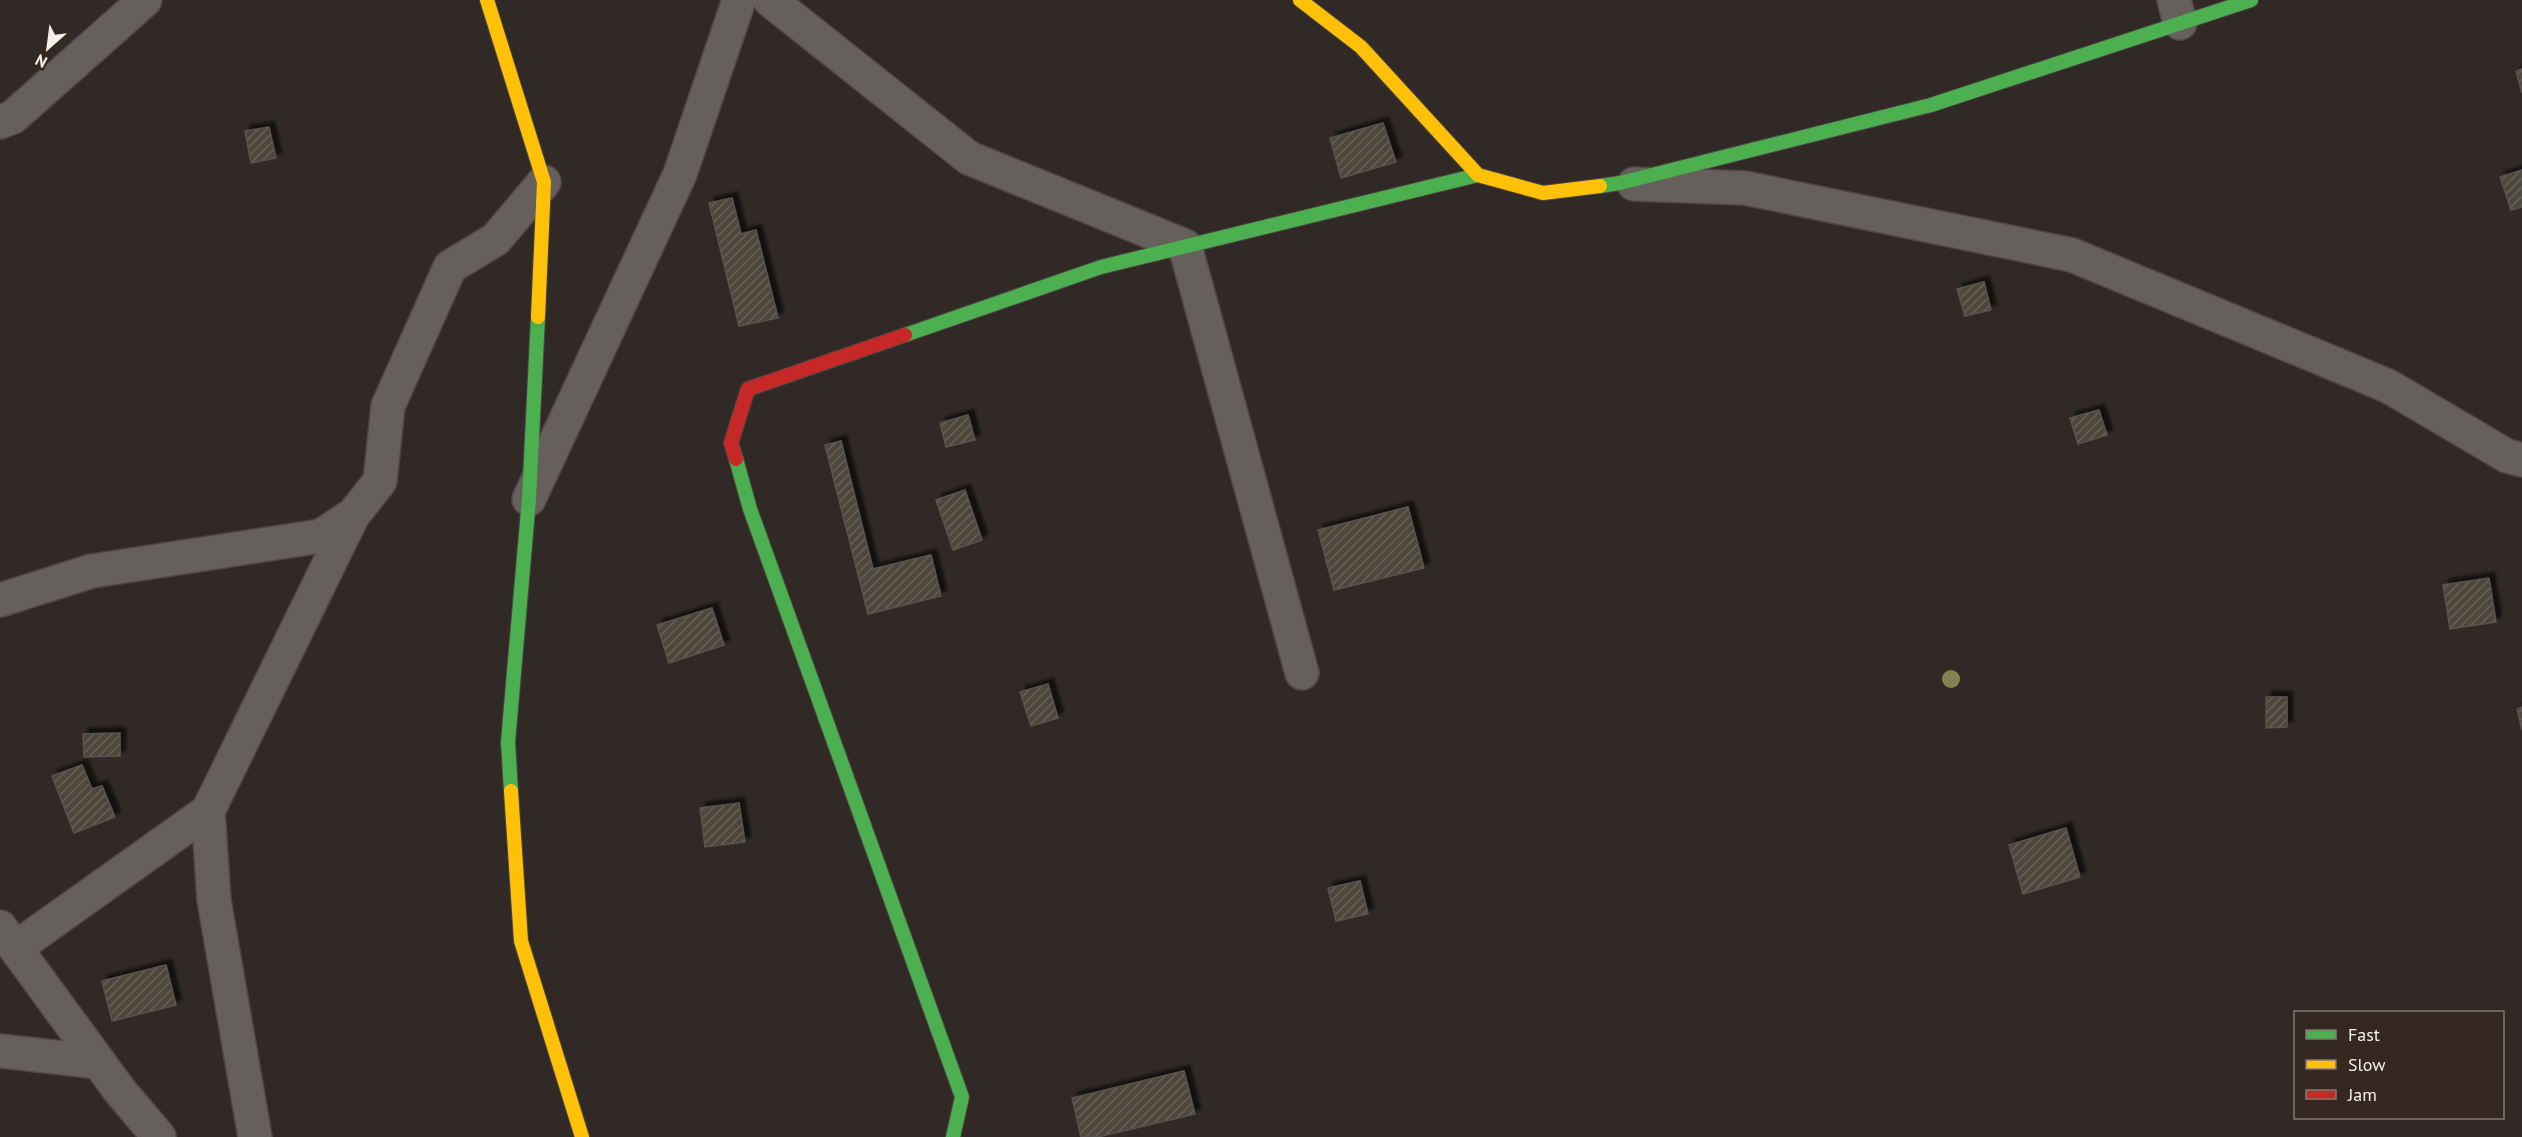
<svg xmlns="http://www.w3.org/2000/svg" width="2522" height="1137" font-family="'PT Sans',sans-serif">
<style>
.building{fill:url(#building-hatch);stroke:#58534f;stroke-width:1.5;filter:url(#shadow)}
.lines{fill:none;stroke-linecap:round;stroke-linejoin:round}
.street-casing{stroke:#4d4643;stroke-width:36}
.fast-casing{stroke:#4d4643;stroke-width:16}
.slow-casing{stroke:#4d4643;stroke-width:16}
.jam-casing{stroke:#4d4643;stroke-width:16}
.street{stroke:#66605c;stroke-width:33}
.fast{stroke:#4caf50;stroke-width:14}
.slow{stroke:#ffc107;stroke-width:14}
.jam{stroke:#c62828;stroke-width:14}
.tree{fill:#848253}
</style>
<defs>
<pattern id="building-hatch" width="6" height="6" patternUnits="userSpaceOnUse" patternTransform="scale(1.5)"><rect width="6" height="6" fill="#4e463b"/><path d="M-1 1l2-2M0 6l6-6M5 7l2-2" fill="none" stroke="#686158"/></pattern>
<filter id="shadow"><feDropShadow dx="5.5" dy="-5.5" stdDeviation="1.5" flood-color="#0009"/></filter>
</defs>
<rect width="100%" height="100%" fill="#302925"/>
<g class="building">
<polygon points="2522,69 2522,93 2516,71"/>
<polygon points="1383,123 1396,162 1341,178 1330,138"/>
<polygon points="269,127 276,158 251,163 245,131"/>
<polygon points="2522,170 2522,207 2511,210 2500,177"/>
<polygon points="732,198 741,234 756,230 778,318 739,326 709,203"/>
<polygon points="1984,282 1991,310 1965,316 1957,289"/>
<polygon points="2099,410 2107,435 2078,444 2070,418"/>
<polygon points="968,415 975,440 946,447 940,423"/>
<polygon points="841,441 873,569 931,555 941,596 868,614 825,445"/>
<polygon points="965,490 982,540 953,550 936,500"/>
<polygon points="1408,507 1424,568 1334,590 1318,530"/>
<polygon points="2489,578 2496,622 2450,629 2443,585"/>
<polygon points="712,608 724,645 669,663 657,625"/>
<polygon points="1048,684 1058,718 1031,726 1020,692"/>
<polygon points="2266,697 2287,697 2287,727 2266,728"/>
<polygon points="2522,707 2522,730 2517,709"/>
<polygon points="120,733 120,756 84,757 83,734"/>
<polygon points="82,765 92,789 102,786 115,817 74,833 52,776"/>
<polygon points="739,803 745,842 705,847 700,808"/>
<polygon points="2066,828 2080,877 2023,894 2009,845"/>
<polygon points="1360,881 1368,914 1336,921 1328,888"/>
<polygon points="166,965 176,1005 112,1021 102,981"/>
<polygon points="1184,1071 1195,1114 1098,1137 1081,1137 1072,1098"/>
</g>
<g class="lines">
<g class="street-casing">
<g id="street">
<polyline points="770,0 969,158 1185,246 1302,673"/>
<polyline points="2174,0 2180,23"/>
<polyline points="0,122 13,117 145,0"/>
<polyline points="1634,184 1745,188 2072,255 2388,386 2507,456 2522,460"/>
<polyline points="529,499 680,174 739,0"/>
<polyline points="0,600 92,571 321,536 354,514 380,481 388,406 450,267 496,239 544,182"/>
<polyline points="208,811 214,900 255,1137"/>
<polyline points="0,927 120,1091 159,1137"/>
<polyline points="17,947 208,811 353,515"/>
<polyline points="0,1051 99,1062"/>
</g>
</g>
<g class="fast-casing">
<g id="fast">
<polyline points="1600,186 1620,183 1931,105 2251,0"/>
<polyline points="905,335 1101,267 1478,175"/>
<polyline points="736,459 750,509 962,1097 953,1137"/>
<polyline points="511,791 508,742 529,499 538,317"/>
</g>
</g>
<g class="slow-casing">
<g id="slow">
<polyline points="487,0 544,182 538,317"/>
<polyline points="1300,0 1361,47 1478,175 1543,193 1600,186"/>
<polyline points="511,791 521,941 582,1137"/>
</g>
</g>
<g class="jam-casing">
<polyline id="jam" points="736,459 731,443 748,389 905,335"/>
</g>
<use href="#street" class="street"/>
<use href="#fast" class="fast"/>
<use href="#slow" class="slow"/>
<use href="#jam" class="jam"/>
</g>
<circle class="tree" cx="1951" cy="679" r="9"/>
<rect x="2294" y="1011" width="210" height="108" fill="#342821" stroke="#827871" stroke-width="1.5"/>
<rect x="2306" y="1030" width="30" height="9" fill="#4caf50" stroke="#827871" stroke-width="1.5"/>
<text x="2348" y="1041" font-size="18" fill="#f7efea">Fast</text>
<rect x="2306" y="1060" width="30" height="9" fill="#ffc107" stroke="#827871" stroke-width="1.5"/>
<text x="2348" y="1071" font-size="18" fill="#f7efea">Slow</text>
<rect x="2306" y="1090" width="30" height="9" fill="#c62828" stroke="#827871" stroke-width="1.5"/>
<text x="2348" y="1101" font-size="18" fill="#f7efea">Jam</text>
<g transform="translate(48 48) rotate(208)" stroke="#342821" stroke-width="4.5" paint-order="stroke">
<path d="M0-4.5L10 22L0 15L-10 22Z" fill="#f7efea"/>
<text y="-9" font-size="16" font-weight="bold" text-anchor="middle" fill="#f7efea">N</text>
</g>
</svg>
